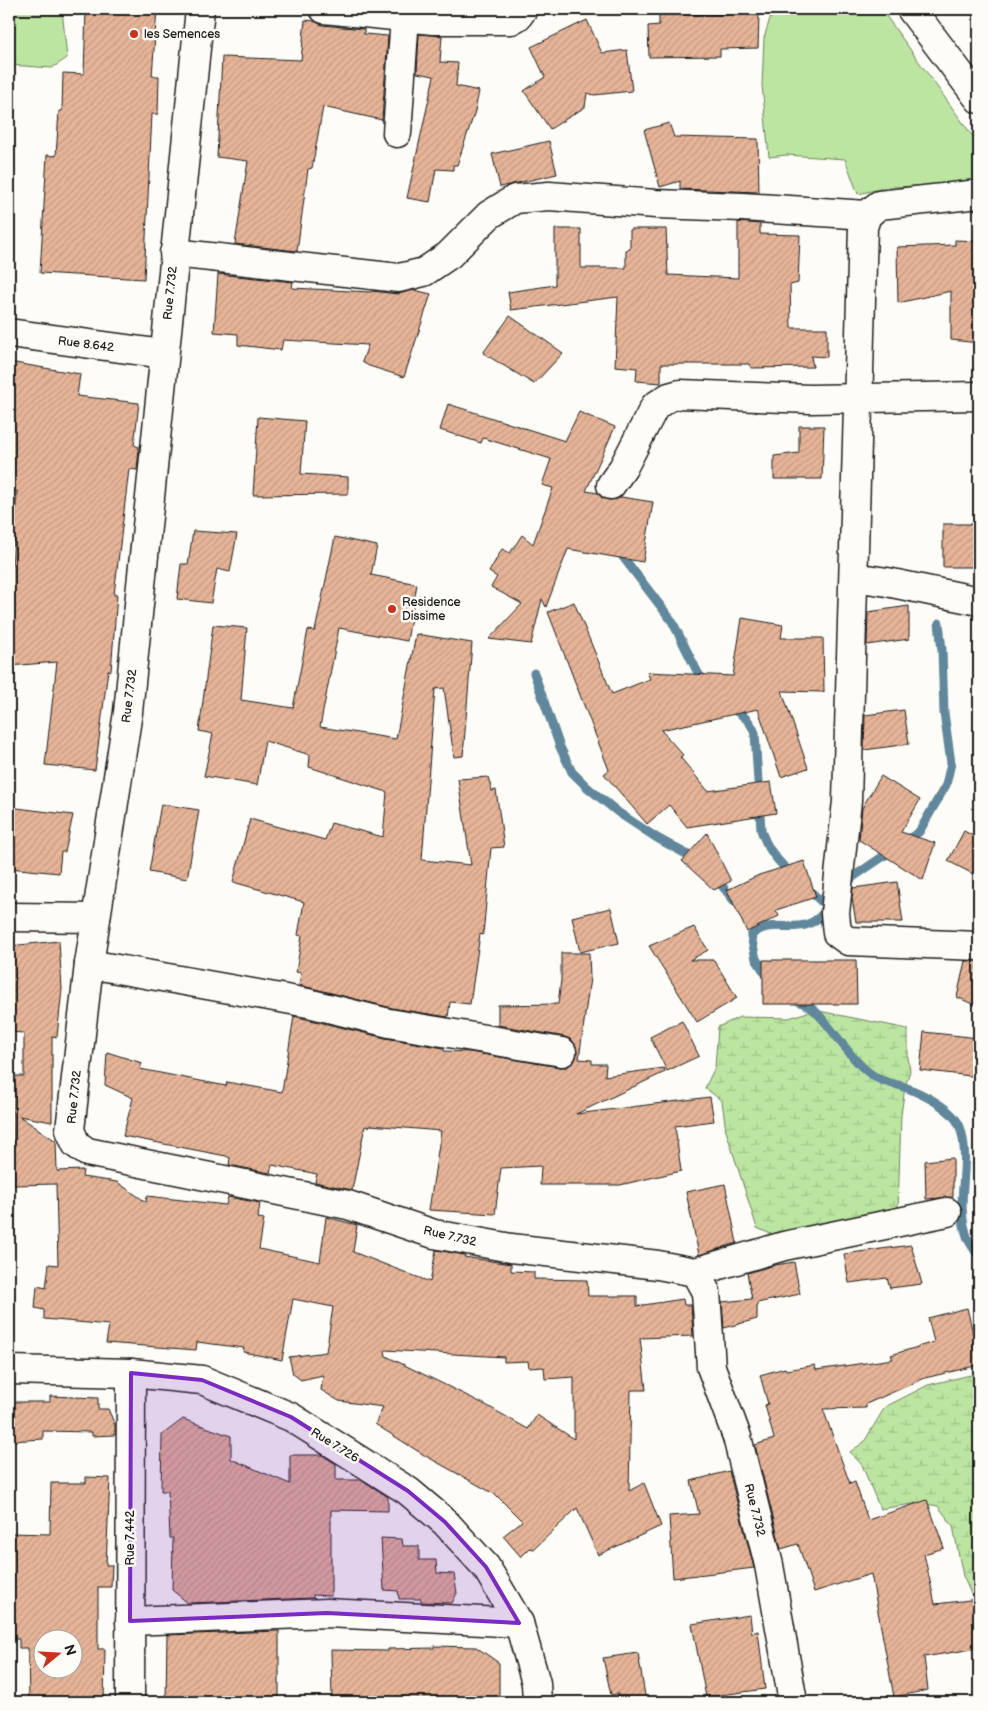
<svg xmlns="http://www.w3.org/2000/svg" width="988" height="1711" font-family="'Balsamiq Sans',sans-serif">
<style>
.grass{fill:#bce5a1;stroke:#6c805e}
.wetland{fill:url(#wetland-marsh);stroke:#6c805e}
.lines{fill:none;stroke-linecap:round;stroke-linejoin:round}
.stream{stroke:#60879b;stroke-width:9}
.building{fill:url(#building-hatch);stroke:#1c1c1c;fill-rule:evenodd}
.minor-casing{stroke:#1c1c1c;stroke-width:31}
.minor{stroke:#fdfcf7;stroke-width:28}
.marked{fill:#7b2cbf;fill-opacity:0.2;stroke:#7b2cbf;stroke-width:4;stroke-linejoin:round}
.poi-dot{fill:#c8321e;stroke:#fdfcf7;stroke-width:2}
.labels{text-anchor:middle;stroke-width:5;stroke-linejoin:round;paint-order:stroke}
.poi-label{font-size:12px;fill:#1c1c1c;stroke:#fdfcf7;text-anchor:start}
.street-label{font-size:12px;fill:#1c1c1c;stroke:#fdfcf7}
</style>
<defs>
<pattern id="wetland-marsh" width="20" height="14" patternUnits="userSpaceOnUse" patternTransform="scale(1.25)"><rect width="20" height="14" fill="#bce5a1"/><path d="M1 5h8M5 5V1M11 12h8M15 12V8" fill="none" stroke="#a1c48a"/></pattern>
<pattern id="building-hatch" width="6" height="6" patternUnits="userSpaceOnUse" patternTransform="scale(1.25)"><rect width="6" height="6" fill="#e6b498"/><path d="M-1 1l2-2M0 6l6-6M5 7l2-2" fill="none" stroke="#c59a82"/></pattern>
</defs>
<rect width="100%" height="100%" fill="#fdfcf7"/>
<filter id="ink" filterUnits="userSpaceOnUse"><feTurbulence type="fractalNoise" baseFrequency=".02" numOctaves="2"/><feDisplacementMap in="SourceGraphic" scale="10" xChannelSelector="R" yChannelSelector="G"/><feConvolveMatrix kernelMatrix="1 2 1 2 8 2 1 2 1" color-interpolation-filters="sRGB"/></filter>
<g filter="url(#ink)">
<g class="grass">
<polygon points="9,9 62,9 67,58 52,68 9,65"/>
<polygon points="781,9 881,9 979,145 979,182 954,185 889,187 858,194 845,159 787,155 769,157 762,85 764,38 772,12"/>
</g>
<g class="wetland">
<polygon points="814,1010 908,1029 908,1058 910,1071 905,1087 901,1115 898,1210 865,1214 791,1234 773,1235 757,1228 726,1131 722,1101 705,1088 715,1067 718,1027 740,1017 789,1018"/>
<polygon points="979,1373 979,1612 963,1576 953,1526 938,1506 919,1503 880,1509 862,1465 850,1452 864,1442 885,1407 928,1385"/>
</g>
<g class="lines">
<g class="stream">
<polyline points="620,553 672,621 698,673 706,684"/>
<polyline points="534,673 560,747 572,772 587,787 619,813 657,838 697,860"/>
<path d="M731,708C743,715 750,720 755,733L761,830C767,849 778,862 793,875"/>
<polyline points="715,877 735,902"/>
<polyline points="845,887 853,877 919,832 946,785 951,763 944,713 942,650 939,623"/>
<polyline points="808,889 828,908"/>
<path d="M769,979L756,959L751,936C773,913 804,943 827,908"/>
<path d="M796,999C802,1003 809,1006 815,1011C835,1030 853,1065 877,1078C884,1082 894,1084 902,1086C921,1093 953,1108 960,1127C972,1163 955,1199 966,1233C968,1242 974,1249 979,1256"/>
</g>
</g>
<g class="building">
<polygon points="86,9 157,9 152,76 159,76 158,114 152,114 144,279 40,273 47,155 56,156 59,111 62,111 63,73 84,74"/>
<polygon points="724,14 759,14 758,48 720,49 720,56 649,57 648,26 659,25 659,15"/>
<polygon points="305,20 314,21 322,25 364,29 364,34 388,36 382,120 323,107 312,168 308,169 297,251 235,244 248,161 217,157 222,57 301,60"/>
<polygon points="587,20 602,53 627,50 632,91 594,95 587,93 585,107 550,129 524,91 545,77 531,47"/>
<polygon points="419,34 442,36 440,62 458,63 456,86 479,91 475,111 457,165 453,165 453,170 436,169 430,202 407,198 434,76 417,73"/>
<polygon points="669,123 674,137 758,139 759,192 680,189 680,181 660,187 644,130"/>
<polygon points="549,141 557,174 500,187 492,154"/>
<polygon points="738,222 760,224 760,234 800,235 798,283 790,285 791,328 827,328 827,357 811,356 813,367 751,368 749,364 661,364 661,383 636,381 637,368 615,366 618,297 511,310 508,292 555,285 555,229 581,229 581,268 626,268 626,250 630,249 630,229 666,229 668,275 738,278"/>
<polygon points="955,240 979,241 979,343 951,340 951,291 898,303 897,247 955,245"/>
<polygon points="218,274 293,282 292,288 371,292 372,291 398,294 414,290 431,294 404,377 369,366 362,362 368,345 283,340 281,350 238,345 238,334 214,332"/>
<polygon points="510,316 563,353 534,384 483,353"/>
<polygon points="9,362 80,374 77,396 139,403 134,445 139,447 137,470 129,469 114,595 117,595 111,671 108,670 95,770 45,765 57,662 9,666 9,567 12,567 17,491 9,492"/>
<polygon points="448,404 565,441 579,412 615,427 586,491 598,493 602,498 609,500 617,499 621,497 653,502 643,562 568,549 546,607 542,599 531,644 489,639 522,604 491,587 497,577 489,572 502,549 510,553 522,535 533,544 553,488 542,485 551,459 483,438 481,443 440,430"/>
<polygon points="258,417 305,421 301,474 348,477 348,494 253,495"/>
<polygon points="799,426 824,426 822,479 774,479 774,456 799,453"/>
<rect x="943" y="524" width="36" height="43"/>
<polygon points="193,531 237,534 230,572 217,569 211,603 177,599 181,564 188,564"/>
<polygon points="335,537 377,546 371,575 417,584 407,641 339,628 320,727 396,739 416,634 472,643 463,756 454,757 444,688 435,689 422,860 471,865 458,779 488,777 492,791 496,790 504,847 491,848 483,935 480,934 470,1004 450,1002 448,1017 392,1008 299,985 301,973 296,972 302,936 298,935 304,902 233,882 250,819 325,840 331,823 383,837 387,792 309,767 310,755 265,741 257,785 204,776 213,734 199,731 213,625 247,628 241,700 293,708 308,630 315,631"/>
<polygon points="574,602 612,694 650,679 647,672 733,676 742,618 783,625 781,638 823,638 824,692 782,691 808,768 781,777 758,709 661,730 683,755 680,757 708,791 771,782 776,813 687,827 669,805 647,824 604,774 609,770 548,612"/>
<polygon points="909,606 909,639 867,645 868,612"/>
<polygon points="904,710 909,744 864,750 865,715"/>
<polygon points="881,776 920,800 901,832 935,843 923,880 859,840 862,808"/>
<polygon points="161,804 199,810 187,879 149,872"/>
<polygon points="9,807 73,815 65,852 61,852 59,873 9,868"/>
<polygon points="964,831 979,839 979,877 948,861"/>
<polygon points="707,833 731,881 714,890 682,861"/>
<polygon points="804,861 816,897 776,910 779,916 747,932 727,890 759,875"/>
<polygon points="897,882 903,922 856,922 852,898 853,888"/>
<polygon points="611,908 619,943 580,952 572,917"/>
<polygon points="694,927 708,950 690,960 714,960 737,998 697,1022 649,946"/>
<path d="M59,941L62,989L57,1037L52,1036V1122L19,1116L56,1141L57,1171L83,1170L82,1177L117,1182L146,1202L147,1196L226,1205L228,1197L260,1203L258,1218L264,1219L259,1249L320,1262L326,1217L357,1225L353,1252L430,1282L436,1250L465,1255L464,1257L511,1264V1271L534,1272V1279L587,1280L588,1296H637V1306L683,1299L684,1305H691L693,1336L640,1338L646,1390H631L629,1491L644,1483L661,1526L598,1555L577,1508L534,1549L530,1548L521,1557L503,1536L522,1521L496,1495L424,1455L375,1424L383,1407L339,1401L321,1390L323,1375L301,1380L293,1374L289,1357L326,1352L333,1307L293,1299L282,1360L243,1352L244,1348L197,1342L196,1350L106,1343L109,1325L44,1319V1310L35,1308L37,1286L46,1288L49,1264L58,1265L56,1184L14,1185L12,1076H24V1033L9,1032V946ZM385,1350L504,1357V1362L528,1361L529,1368L544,1367L545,1379L574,1377V1439L537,1415L528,1429L484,1404L386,1356Z"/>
<polygon points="561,953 589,953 590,978 579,1059 592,1060 592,1064 606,1064 605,1076 664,1068 665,1072 576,1114 710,1097 714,1121 675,1126 681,1171 620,1185 540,1185 541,1166 501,1168 495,1214 429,1210 441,1131 370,1125 369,1127 365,1126 352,1190 315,1182 317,1174 272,1165 270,1173 229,1165 230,1158 226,1156 123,1136 133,1098 105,1085 107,1052 142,1063 140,1069 226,1086 227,1082 282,1092 294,1016 385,1038 444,1048 444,1051 470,1052 559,1067 567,1067 574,1062 577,1054 576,1046 572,1040 565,1037 498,1025 498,1005 558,1004 561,980"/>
<polygon points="763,960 856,960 857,1004 763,1004"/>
<polygon points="965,961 979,961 979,1007 957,997"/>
<polygon points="682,1021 699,1056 667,1071 650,1037"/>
<polygon points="924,1032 979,1038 979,1077 920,1070"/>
<polygon points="953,1158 953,1197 926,1199 925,1161"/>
<polygon points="725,1184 737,1243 699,1255 686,1192"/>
<polygon points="911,1245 922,1284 890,1288 887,1278 849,1283 844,1254"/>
<polygon points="794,1262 800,1294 757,1303 757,1319 724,1328 722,1302 752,1299 747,1273 775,1265"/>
<polygon points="967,1308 979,1358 979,1365 925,1378 866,1404 866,1408 823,1409 850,1484 855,1482 868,1520 927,1500 944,1548 924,1554 935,1604 979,1599 979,1648 924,1657 928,1690 894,1697 871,1574 814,1592 798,1544 781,1549 755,1445 774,1439 765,1405 768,1404 760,1375 785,1368 786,1370 815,1365 816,1370 893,1359 891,1355 934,1342 928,1318"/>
<polygon points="50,1396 98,1398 98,1409 108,1409 115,1425 115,1435 92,1436 92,1432 43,1431 43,1439 11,1441 12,1402 50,1402"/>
<polygon points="183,1419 231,1436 231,1459 290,1484 290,1455 322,1455 336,1464 336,1480 362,1480 388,1497 388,1511 331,1510 331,1596 313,1595 313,1598 188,1603 172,1590 173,1538 170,1538 168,1491 161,1491 162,1435"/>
<polygon points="729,1471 754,1568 673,1578 669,1516 699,1514 691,1481"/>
<path d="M86,1477L110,1478L106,1565H112L111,1587H98V1649H105L104,1702H29L28,1648H19V1639H9V1533L50,1534L51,1483H86ZM42,1638H72V1668H42Z"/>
<polygon points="381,1538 402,1539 403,1546 419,1546 419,1560 436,1560 437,1573 454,1574 457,1593 452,1603 421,1602 421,1599 399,1599 398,1591 384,1590"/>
<polygon points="750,1615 752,1633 758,1631 765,1689 706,1697 692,1624"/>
<polygon points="279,1631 279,1702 166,1702 167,1635"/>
<polygon points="434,1646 476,1647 499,1663 499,1702 332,1702 331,1650 388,1651 388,1649 434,1648"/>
<polygon points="638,1653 646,1702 619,1702 618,1694 611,1695 603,1658"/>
</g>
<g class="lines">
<g class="minor-casing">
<g id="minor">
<polyline points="200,9 128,712 89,964 70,1130 76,1144 87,1152 348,1205 434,1234 511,1248 658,1265 695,1272 706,1292 711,1367 737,1437 769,1565 793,1702"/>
<polyline points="324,9 433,20 511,20 518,16 523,9"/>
<polyline points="911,9 979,99"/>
<polyline points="397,133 405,16"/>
<polyline points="979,194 879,205 867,215 863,227 847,801 835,913 837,933 848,941 979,946"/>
<polyline points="174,253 399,278 424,272 449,255 489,215 515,199 549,196 656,204 742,207 867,215"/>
<polyline points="9,333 164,354"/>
<polyline points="611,485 623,468 655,406 669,397 680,394 811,399 979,396"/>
<polyline points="854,577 887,582 979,601"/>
<polyline points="9,917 96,918"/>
<polyline points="89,964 308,1003 389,1023 562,1052"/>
<polyline points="695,1272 784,1246 947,1212"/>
<polyline points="9,1370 131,1373 202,1380 291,1417 408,1491 445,1522 486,1567 519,1623 536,1683 537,1702"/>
<polyline points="130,1621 327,1613 519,1623"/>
<polyline points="130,1702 131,1373"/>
</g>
</g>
<use href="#minor" class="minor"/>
</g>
</g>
<path class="marked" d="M131,1373L202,1380L291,1417L408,1491L445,1522L486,1567L519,1623L327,1613L130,1621Z"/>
<g class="poi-dot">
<circle cx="134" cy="34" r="5"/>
<circle cx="392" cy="609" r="5"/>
</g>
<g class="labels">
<g class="poi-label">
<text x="144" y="38">les Semences</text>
<text x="402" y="606">Residence<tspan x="402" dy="14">Dissime</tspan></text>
</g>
<g class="street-label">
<text transform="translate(170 293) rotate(-84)" y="4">Rue 7.732</text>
<text transform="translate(86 344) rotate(7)" y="4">Rue 8.642</text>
<text transform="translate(129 696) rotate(-83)" y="4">Rue 7.732</text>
<text transform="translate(74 1097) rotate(-84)" y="4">Rue 7.732</text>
<text transform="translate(450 1236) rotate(13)" y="4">Rue 7.732</text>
<text transform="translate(335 1445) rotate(32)" y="4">Rue 7.726</text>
<text transform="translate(755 1510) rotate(76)" y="4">Rue 7.732</text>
<text transform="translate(130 1538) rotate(-90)" y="4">Rue 7.442</text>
</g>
</g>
<rect width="988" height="1711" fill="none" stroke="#fdfcf7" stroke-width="30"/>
<rect x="15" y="15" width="958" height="1681" fill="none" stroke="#1c1c1c" stroke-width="2" filter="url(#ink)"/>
<g transform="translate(58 1654) rotate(72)"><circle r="24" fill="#fdfcf7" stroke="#a3a29f"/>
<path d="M0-4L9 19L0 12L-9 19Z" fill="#c8321e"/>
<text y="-8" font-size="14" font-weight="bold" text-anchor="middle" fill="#1c1c1c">N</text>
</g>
</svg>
